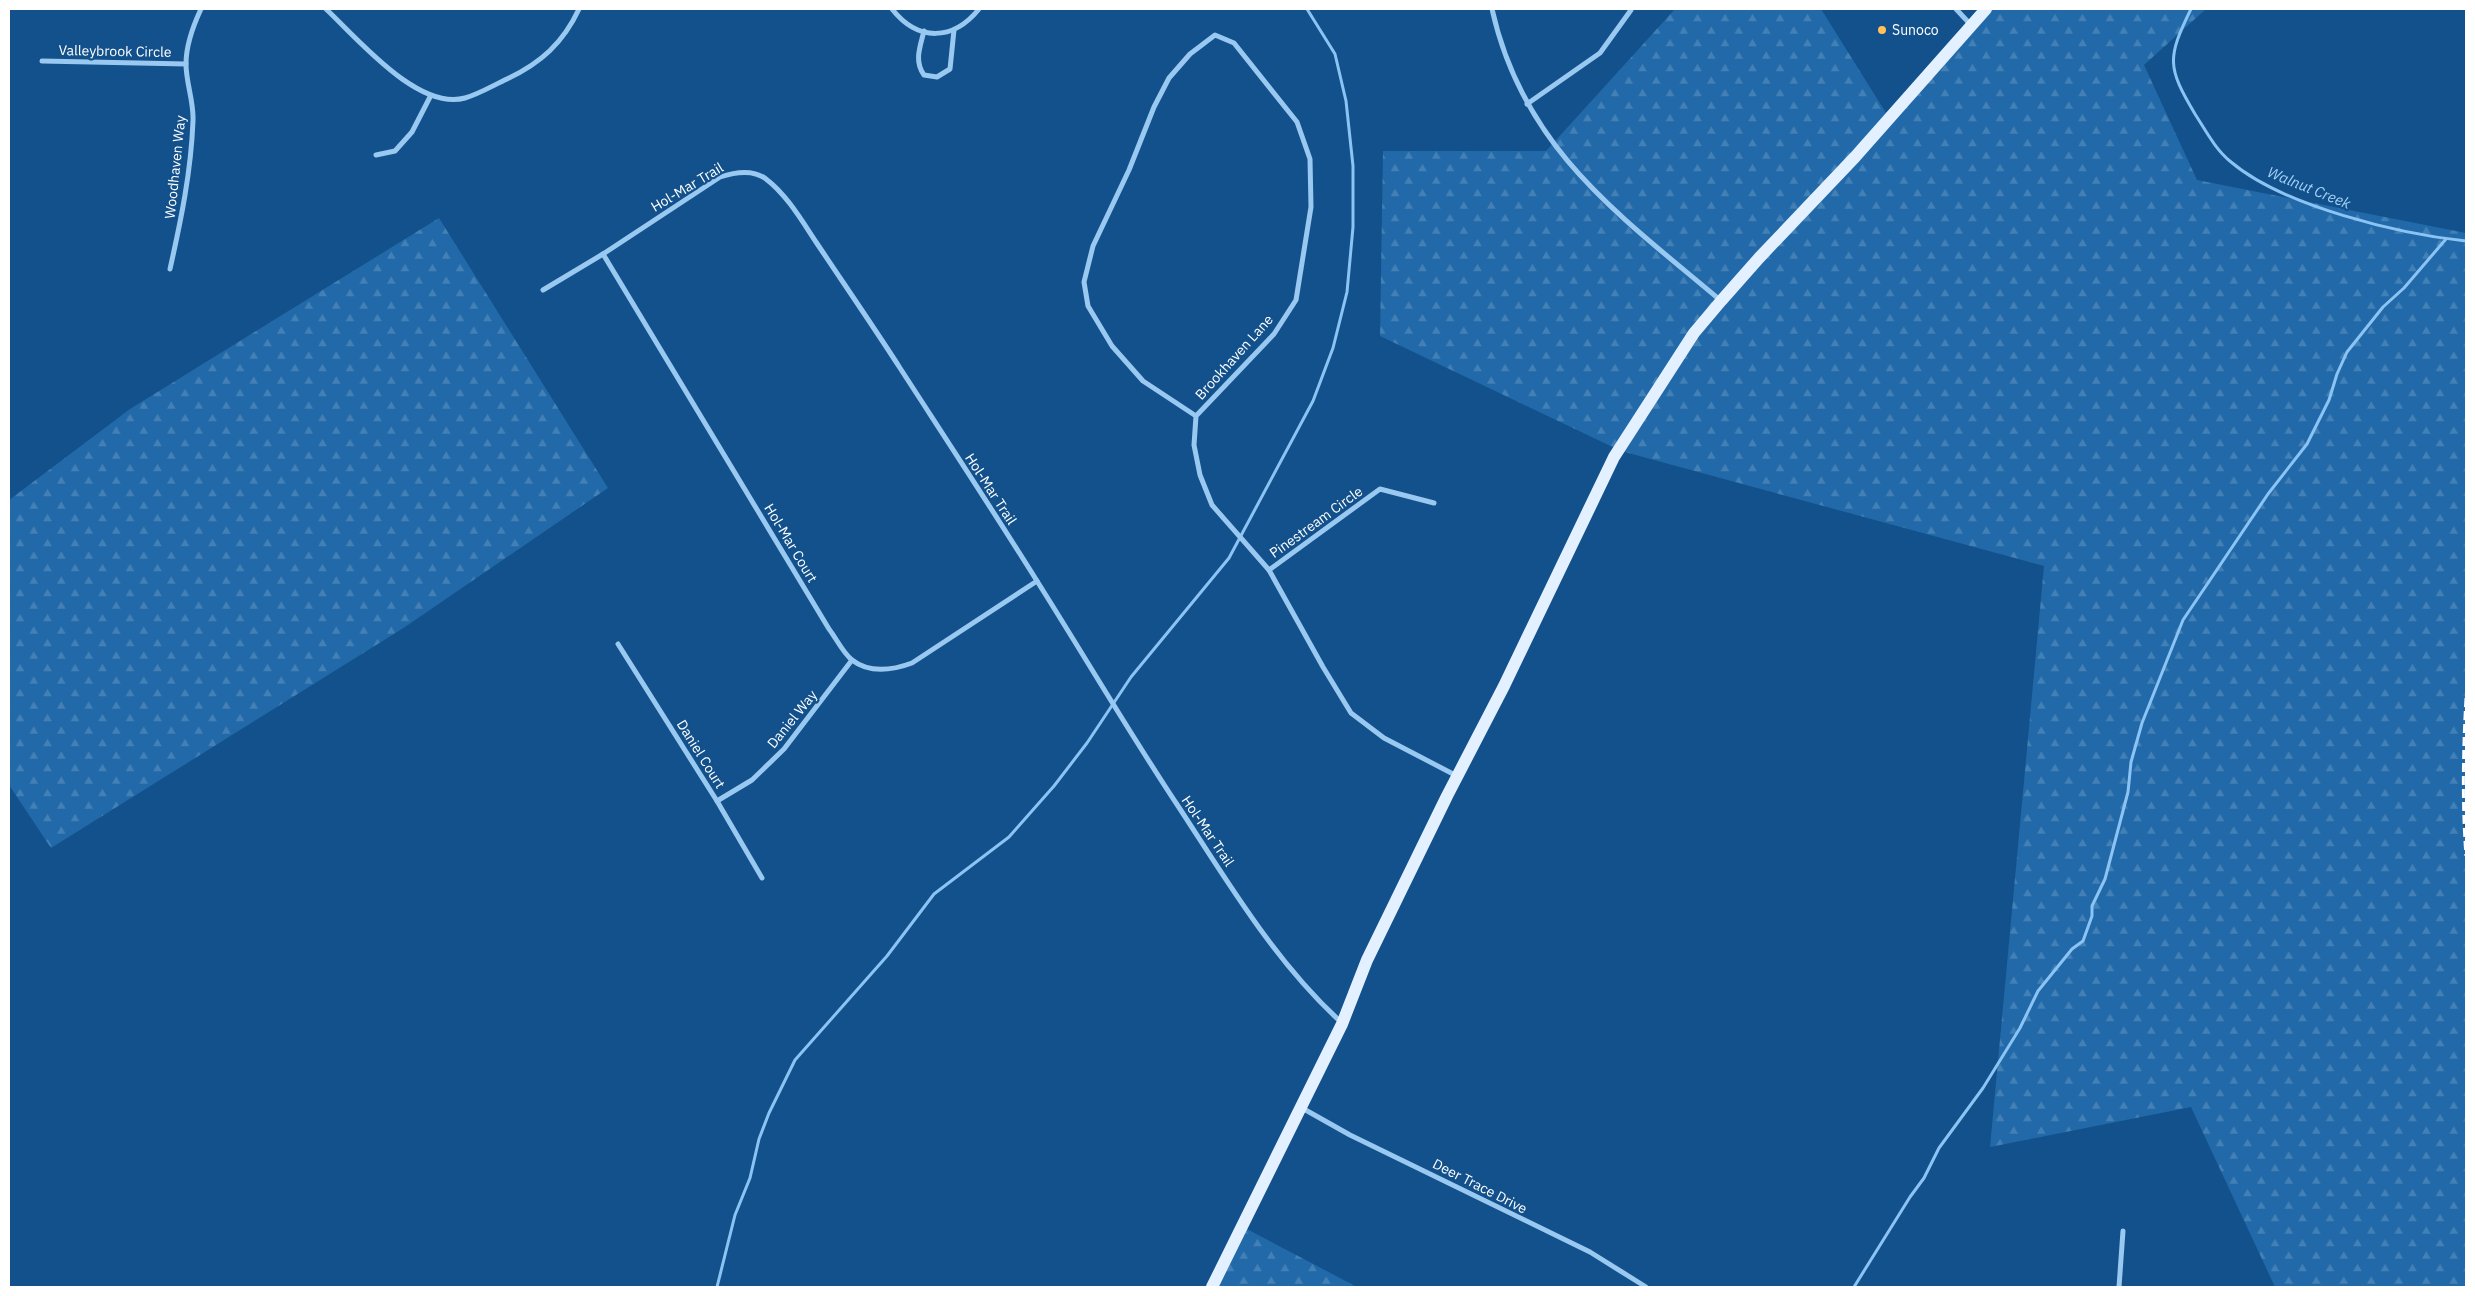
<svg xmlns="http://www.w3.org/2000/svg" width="2475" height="1296" font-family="'IBM Plex Sans',sans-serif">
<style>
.forest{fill:url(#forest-firs)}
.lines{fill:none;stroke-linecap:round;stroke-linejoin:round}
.stream{stroke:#8bc4f4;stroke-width:3}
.street{stroke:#99c8f1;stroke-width:5}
.primary{stroke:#e3f0ff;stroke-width:12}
.rail{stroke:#fff;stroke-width:3;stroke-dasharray:9 4;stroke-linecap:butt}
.poi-dot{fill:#ffc159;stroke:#12518b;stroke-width:2}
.labels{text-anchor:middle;stroke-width:4.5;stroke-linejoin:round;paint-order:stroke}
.poi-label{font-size:14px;fill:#fff;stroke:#12518b;text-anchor:start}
.street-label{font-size:14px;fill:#fff;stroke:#12518b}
.water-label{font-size:15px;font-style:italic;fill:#a5d2f8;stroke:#12518b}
</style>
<defs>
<pattern id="forest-firs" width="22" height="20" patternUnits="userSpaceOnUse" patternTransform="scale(1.25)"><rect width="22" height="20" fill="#2169a8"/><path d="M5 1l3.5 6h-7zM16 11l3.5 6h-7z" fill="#4280b5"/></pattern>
</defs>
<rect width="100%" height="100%" fill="#12518b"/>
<g class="forest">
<polygon points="1675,9 1821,9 1886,113 1988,9 2206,9 2144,65 2197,180 2466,233 2466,817 2463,821 2466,849 2466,1287 2275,1287 2191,1107 1990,1147 2044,566 1621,451 1380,336 1383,151 1546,151"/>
<polygon points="439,218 608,488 405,627 51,848 9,785 9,500 130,409"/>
<polygon points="1247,1229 1357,1287 1214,1287"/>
</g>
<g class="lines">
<g class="stream">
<path d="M2191,9C2167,58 2167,67 2195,114C2206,131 2215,149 2231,162C2283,206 2399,234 2466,241"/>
<polyline points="717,1287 735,1215 750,1178 759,1139 769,1113 795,1060 887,956 934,894 1009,837 1054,786 1087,743 1131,677 1229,558 1313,401 1333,348 1347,292 1353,227 1353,166 1346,101 1335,54 1307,9"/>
<polyline points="1854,1287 1910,1197 1924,1178 1939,1148 1983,1088 2020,1028 2038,991 2072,949 2083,941 2092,916 2092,906 2105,879 2128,792 2131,762 2142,723 2183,620 2268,494 2307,444 2329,400 2337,374 2347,352 2383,307 2404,288 2446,239"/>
</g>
<g class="street">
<path d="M326,9C358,39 418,111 465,98C479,94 494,85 507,79C541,63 563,43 579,9"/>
<path d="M892,9C918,42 953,41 979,9"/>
<path d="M1492,9C1523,148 1618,214 1720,300"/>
<polyline points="1956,9 1971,25"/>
<path d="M924,31C920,47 914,61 924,75L937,77L950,69L954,30"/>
<polyline points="42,61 186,64"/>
<polyline points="1527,104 1600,53 1631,10"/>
<polyline points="376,155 395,151 412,132 430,97"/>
<path d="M603,254L829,629C836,638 843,653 852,660C870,674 893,670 912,663L1037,581"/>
<path d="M170,269C181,220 191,172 193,121C194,102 186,83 186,64C186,44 193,26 201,9"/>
<path d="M543,290L603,254L720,177C735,172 753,169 766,179C787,195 802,221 816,242C844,284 873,326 900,368C946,439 992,509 1037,581C1085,657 1130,734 1180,809C1229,884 1276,963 1342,1023"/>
<polyline points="1196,416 1143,381 1112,346 1088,306 1084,282 1093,246 1129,170 1154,107 1169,78 1190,54 1215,35 1234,43 1297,122 1310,159 1311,207 1296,300 1274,334 1196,416 1194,445 1200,475 1212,505 1269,570 1323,667 1351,713 1384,738 1457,776"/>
<polyline points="1269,570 1380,489 1434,503"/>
<polyline points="618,644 717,801 762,878"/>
<polyline points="717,801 752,780 784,749 852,660"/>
<polyline points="1302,1108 1350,1135 1590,1252 1646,1287"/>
<polyline points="2119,1287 2123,1231"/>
</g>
<polyline class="primary" points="1212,1287 1342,1024 1367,960 1447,796 1504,686 1614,457 1694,333 1721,301 1759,258 1855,157 1986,9"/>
<path class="rail" d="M2466,698C2463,751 2462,803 2466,856"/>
</g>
<circle class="poi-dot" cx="1882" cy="30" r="5"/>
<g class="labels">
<g class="poi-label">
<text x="1892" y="35">Sunoco</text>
</g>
<g class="street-label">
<text transform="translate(115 51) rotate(1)" y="5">Valleybrook Circle</text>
<text transform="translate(175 167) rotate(-84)" y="5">Woodhaven Way</text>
<text transform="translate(687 187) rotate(-31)" y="5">Hol-Mar Trail</text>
<text transform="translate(1234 357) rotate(-48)" y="5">Brookhaven Lane</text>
<text transform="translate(991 489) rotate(57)" y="5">Hol-Mar Trail</text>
<text transform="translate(1316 522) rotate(-36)" y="5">Pinestream Circle</text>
<text transform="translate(791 543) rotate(59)" y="5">Hol-Mar Court</text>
<text transform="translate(792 719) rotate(-51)" y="5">Daniel Way</text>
<text transform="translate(701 754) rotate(58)" y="5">Daniel Court</text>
<text transform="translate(1208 831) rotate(56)" y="5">Hol-Mar Trail</text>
<text transform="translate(1480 1186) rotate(27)" y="5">Deer Trace Drive</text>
</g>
<g class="water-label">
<text transform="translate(2309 188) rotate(22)" y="5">Walnut Creek</text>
</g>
</g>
<rect width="2475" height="1296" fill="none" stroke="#ffffff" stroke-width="20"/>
</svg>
